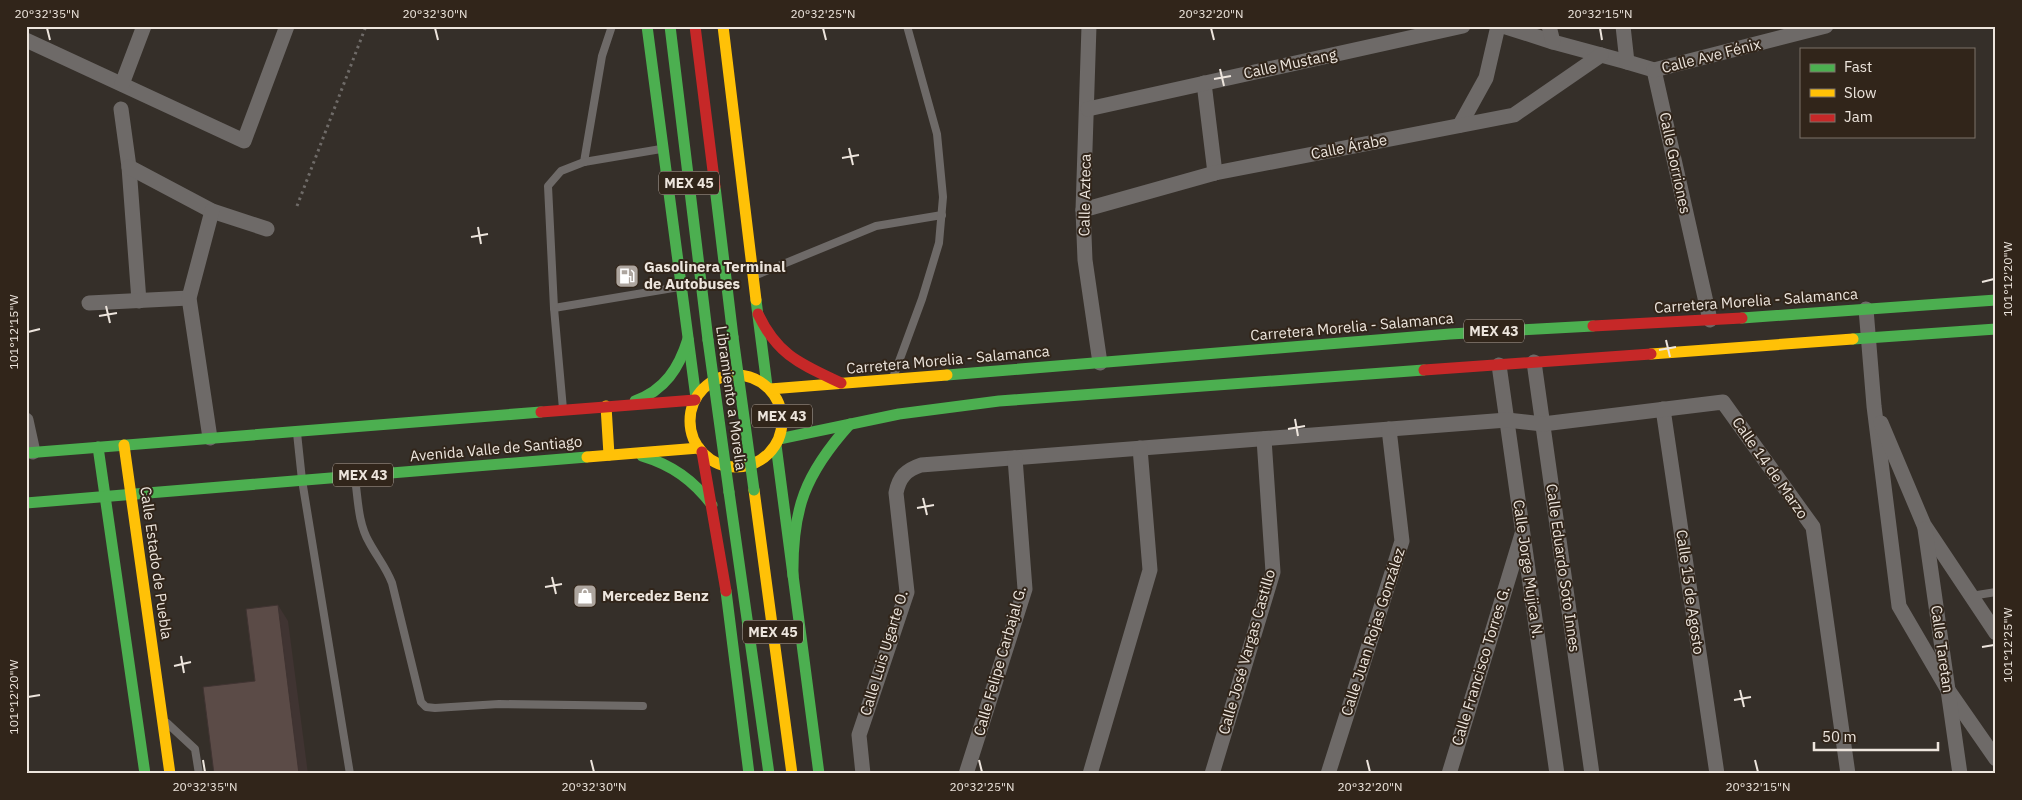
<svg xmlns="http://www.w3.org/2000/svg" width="2022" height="800" font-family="'IBM Plex Sans',sans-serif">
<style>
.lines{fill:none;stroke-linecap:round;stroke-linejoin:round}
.path{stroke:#6f6b68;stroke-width:3;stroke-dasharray:2.5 4;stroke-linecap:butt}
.lane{stroke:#6e6a68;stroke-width:8}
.street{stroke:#6e6a68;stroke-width:15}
.fast{stroke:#4caf50;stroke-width:11}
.slow{stroke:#ffc107;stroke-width:11}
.jam{stroke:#c62828;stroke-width:11}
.fast-bridge{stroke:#4caf50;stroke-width:11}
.shaded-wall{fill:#403432}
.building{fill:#5b4b47;stroke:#403432}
.ticks{fill:none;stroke:#ede5dd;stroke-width:2}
.labels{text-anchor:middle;stroke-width:4;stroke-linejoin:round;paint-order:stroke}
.shield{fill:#31251a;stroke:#b5aba2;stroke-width:1}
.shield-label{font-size:14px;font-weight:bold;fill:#ede5dd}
.street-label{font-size:15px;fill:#ede5dd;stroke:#31251a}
.poi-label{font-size:15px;font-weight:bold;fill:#ede5dd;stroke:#31251a;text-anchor:start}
.neatline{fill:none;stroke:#ede5dd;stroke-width:2}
.ticks-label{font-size:12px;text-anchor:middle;fill:#ede5dd}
</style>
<rect width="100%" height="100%" fill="#352f29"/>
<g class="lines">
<polyline class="path" points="297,206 366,26"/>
<g class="lane">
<polyline points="584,162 602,56 612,26"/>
<polyline points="754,276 876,226 942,215"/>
<polyline points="554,308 679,287"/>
<polyline points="894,375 922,299 939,243 943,197 937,134 907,26"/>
<polyline points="563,409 554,308 548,186 561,171 584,162 661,149"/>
<polyline points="297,433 302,480 350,774"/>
<path d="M355,478C358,499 358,523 369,542C377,557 386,567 392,583L421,702L426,707L435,708L499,704L643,706"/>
<polyline points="1971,596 1996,592"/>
<polyline points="167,723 195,749 199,774"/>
</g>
<g class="street">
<polyline points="1089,26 1083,210 1085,260 1100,363"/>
<polyline points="1503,26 1553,42 1627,62"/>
<polyline points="1549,26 1553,42"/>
<polyline points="1623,26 1627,62 1654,70 1710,320"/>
<polyline points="26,40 244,141 287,26"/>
<polyline points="1654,70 1826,26"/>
<polyline points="1204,83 1215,173"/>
<polyline points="122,84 144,26"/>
<polyline points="121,109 129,167 139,301"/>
<polyline points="1088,109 1463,26"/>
<polyline points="1460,125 1486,78 1498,26"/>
<polyline points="129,167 212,211 267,229"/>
<polyline points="1083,210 1215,173 1514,115 1601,55"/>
<polyline points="89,303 189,298"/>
<polyline points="1866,309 1874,406 1899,606 1948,690 1996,759"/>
<polyline points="1534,362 1592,774"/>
<polyline points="1499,365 1557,774"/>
<polyline points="1663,409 1717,774"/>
<polyline points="26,420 33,452"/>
<polyline points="1881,423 1924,525 1996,633"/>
<polyline points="210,438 189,298 212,211"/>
<polyline points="1925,529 1960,774"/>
<path d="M863,774L859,735L907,592L896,493C899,477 906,470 921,465L1507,420L1543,424L1723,402L1813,527L1848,774"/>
<polyline points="966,774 1025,589 1015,458"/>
<polyline points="1090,774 1150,570 1140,448"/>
<polyline points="1212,774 1273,572 1264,439"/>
<polyline points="1328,774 1402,541 1389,429"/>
<polyline points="1449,774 1522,534"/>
</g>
<g class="fast">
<polyline points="647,26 696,398"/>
<polyline points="670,26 708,340"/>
<polyline points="715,187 733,337"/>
<polyline points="756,300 767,386"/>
<polyline points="1742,318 1996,300"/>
<polyline points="1853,339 1996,329"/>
<polyline points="947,375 1450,334 1593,326"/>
<path d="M635,401C665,390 679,368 688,339"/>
<polyline points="779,439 899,414 999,401 1424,370"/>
<polyline points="776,445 819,774"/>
<polyline points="98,447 145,774"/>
<polyline points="26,453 541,412"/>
<path d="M642,456C672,465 693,480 712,505"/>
<polyline points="729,492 769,774"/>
<polyline points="26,503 587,457"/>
<path d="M793,576C792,509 805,474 850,424"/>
<polyline points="726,591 749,774"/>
</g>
<g class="slow">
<polyline points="723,26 756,300"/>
<polyline points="1651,354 1853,339"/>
<circle cx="736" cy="421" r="46"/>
<polyline points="770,389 947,375"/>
<polyline points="606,406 609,455"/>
<polyline points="124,445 170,774"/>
<polyline points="587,457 699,448"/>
<polyline points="754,490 792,774"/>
</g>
<g class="jam">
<polyline points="695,26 715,187"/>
<path d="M758,314C778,356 801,364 841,383"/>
<polyline points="1593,326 1742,318"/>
<polyline points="1424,370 1651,354"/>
<polyline points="541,412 695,400"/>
<polyline points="702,452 726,591"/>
</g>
<g class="fast-bridge">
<polyline points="733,337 754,490"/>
<polyline points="708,340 729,492"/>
</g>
</g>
<polygon class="shaded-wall" points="278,605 288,621 308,774 299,774"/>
<polygon class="building" points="278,605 299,774 214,774 203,687 255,681 246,609"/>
<path class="ticks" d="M47,28L50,40M435,28L438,40M823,28L826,40M1211,28L1214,40M1600,28L1602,40M1220,69L1224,86M1214,79L1231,76M849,148L853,165M842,158L859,155M478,227L481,244M471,237L488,234M1982,282L1994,279M106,306L110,323M99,316L117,313M28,332L40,329M1666,340L1670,357M1659,350L1676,347M1295,419L1298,436M1288,429L1305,426M923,498L927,515M917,508L934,505M552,577L556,594M545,587L562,584M1982,647L1994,645M181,656L184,673M174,666L191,662M1740,690L1744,707M28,697L40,695M1734,700L1751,697M203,760L205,772M591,760L594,772M979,760L982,772M1367,760L1370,772M1755,760L1758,772"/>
<defs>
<g id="fuel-square" transform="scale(1.25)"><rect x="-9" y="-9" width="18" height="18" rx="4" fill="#ada59e" stroke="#31251a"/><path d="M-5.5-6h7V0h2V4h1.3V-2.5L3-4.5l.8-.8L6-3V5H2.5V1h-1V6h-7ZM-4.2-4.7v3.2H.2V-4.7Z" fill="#fff"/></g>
<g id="shop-square" transform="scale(1.25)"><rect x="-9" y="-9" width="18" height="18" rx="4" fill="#ada59e" stroke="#31251a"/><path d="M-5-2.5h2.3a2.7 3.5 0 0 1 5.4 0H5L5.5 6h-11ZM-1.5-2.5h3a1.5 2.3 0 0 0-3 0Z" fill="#fff"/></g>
</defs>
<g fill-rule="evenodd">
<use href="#fuel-square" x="627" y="276"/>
<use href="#shop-square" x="585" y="596"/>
</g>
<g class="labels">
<g class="shield">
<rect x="659" y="171.5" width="60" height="23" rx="4"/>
<rect x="1464" y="319.5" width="60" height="23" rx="4"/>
<rect x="752" y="404.5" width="60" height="23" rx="4"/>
<rect x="333" y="463.5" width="60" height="23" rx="4"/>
<rect x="743" y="620.5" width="60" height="23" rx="4"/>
</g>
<g class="shield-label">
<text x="689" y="188">MEX 45</text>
<text x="1494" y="336">MEX 43</text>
<text x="782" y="421">MEX 43</text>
<text x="363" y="480">MEX 43</text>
<text x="773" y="637">MEX 45</text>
</g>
<g class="street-label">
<text transform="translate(1711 56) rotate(-14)" y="5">Calle Ave Fénix</text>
<text transform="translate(1290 64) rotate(-12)" y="5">Calle Mustang</text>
<text transform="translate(1349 147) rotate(-11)" y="5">Calle Árabe</text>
<text transform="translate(1675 163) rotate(78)" y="5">Calle Gorriones</text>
<text transform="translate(1085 195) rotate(-89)" y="5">Calle Azteca</text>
<text transform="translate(1756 301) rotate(-4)" y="5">Carretera Morelia - Salamanca</text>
<text transform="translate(1352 327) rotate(-5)" y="5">Carretera Morelia - Salamanca</text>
<text transform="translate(948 360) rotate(-5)" y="5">Carretera Morelia - Salamanca</text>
<text transform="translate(731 398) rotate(82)" y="5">Libramiento a Morelia</text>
<text transform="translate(496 449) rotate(-5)" y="5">Avenida Valle de Santiago</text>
<text transform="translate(1770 468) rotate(55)" y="5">Calle 14 de Marzo</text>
<text transform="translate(156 563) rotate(82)" y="5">Calle Estado de Puebla</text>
<text transform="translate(1563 568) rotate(82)" y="5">Calle Eduardo Soto Innes</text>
<text transform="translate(1528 569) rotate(82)" y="5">Calle Jorge Mujica N.</text>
<text transform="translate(1690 592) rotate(82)" y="5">Calle 15 de Agosto</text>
<text transform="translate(1373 632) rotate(-72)" y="5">Calle Juan Rojas González</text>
<text transform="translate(1942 649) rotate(82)" y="5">Calle Taretan</text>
<text transform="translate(1247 652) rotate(-74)" y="5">Calle José Vargas Castillo</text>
<text transform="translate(884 653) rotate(-73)" y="5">Calle Luis Ugarte O.</text>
<text transform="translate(1000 661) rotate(-74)" y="5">Calle Felipe Carbajal G.</text>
<text transform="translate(1481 666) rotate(-73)" y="5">Calle Francisco Torres G.</text>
</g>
<g class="poi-label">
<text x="644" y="272">Gasolinera Terminal<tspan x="644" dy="17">de Autobuses</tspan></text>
<text x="602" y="601">Mercedez Benz</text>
</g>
</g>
<rect width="2022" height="800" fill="none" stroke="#31251a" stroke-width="55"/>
<rect x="1800" y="48" width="175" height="90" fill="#31251a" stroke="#7c7268"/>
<rect x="1810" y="64" width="25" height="8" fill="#4caf50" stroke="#7c7268"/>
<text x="1844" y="72" font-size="15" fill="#ede5dd">Fast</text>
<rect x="1810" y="89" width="25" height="8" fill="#ffc107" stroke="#7c7268"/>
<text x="1844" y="98" font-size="15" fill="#ede5dd">Slow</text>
<rect x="1810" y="114" width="25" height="8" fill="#c62828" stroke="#7c7268"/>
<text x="1844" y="122" font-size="15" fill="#ede5dd">Jam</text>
<path d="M1814 742v8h124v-8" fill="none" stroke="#ede5dd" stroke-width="2.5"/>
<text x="1822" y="742" font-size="15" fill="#ede5dd" stroke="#31251a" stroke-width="4" paint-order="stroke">50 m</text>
<rect x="28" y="28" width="1966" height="744" class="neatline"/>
<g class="ticks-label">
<text x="47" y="18">20°32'35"N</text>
<text x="435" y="18">20°32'30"N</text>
<text x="823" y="18">20°32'25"N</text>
<text x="1211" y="18">20°32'20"N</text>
<text x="1600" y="18">20°32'15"N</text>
<text transform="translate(2008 279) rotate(-90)" y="4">101°12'20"W</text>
<text transform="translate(14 332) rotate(-90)" y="4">101°12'15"W</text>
<text transform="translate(2008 645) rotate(-90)" y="4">101°12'25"W</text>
<text transform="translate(14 697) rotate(-90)" y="4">101°12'20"W</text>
<text x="205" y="791">20°32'35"N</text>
<text x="594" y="791">20°32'30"N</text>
<text x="982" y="791">20°32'25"N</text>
<text x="1370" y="791">20°32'20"N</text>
<text x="1758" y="791">20°32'15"N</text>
</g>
</svg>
